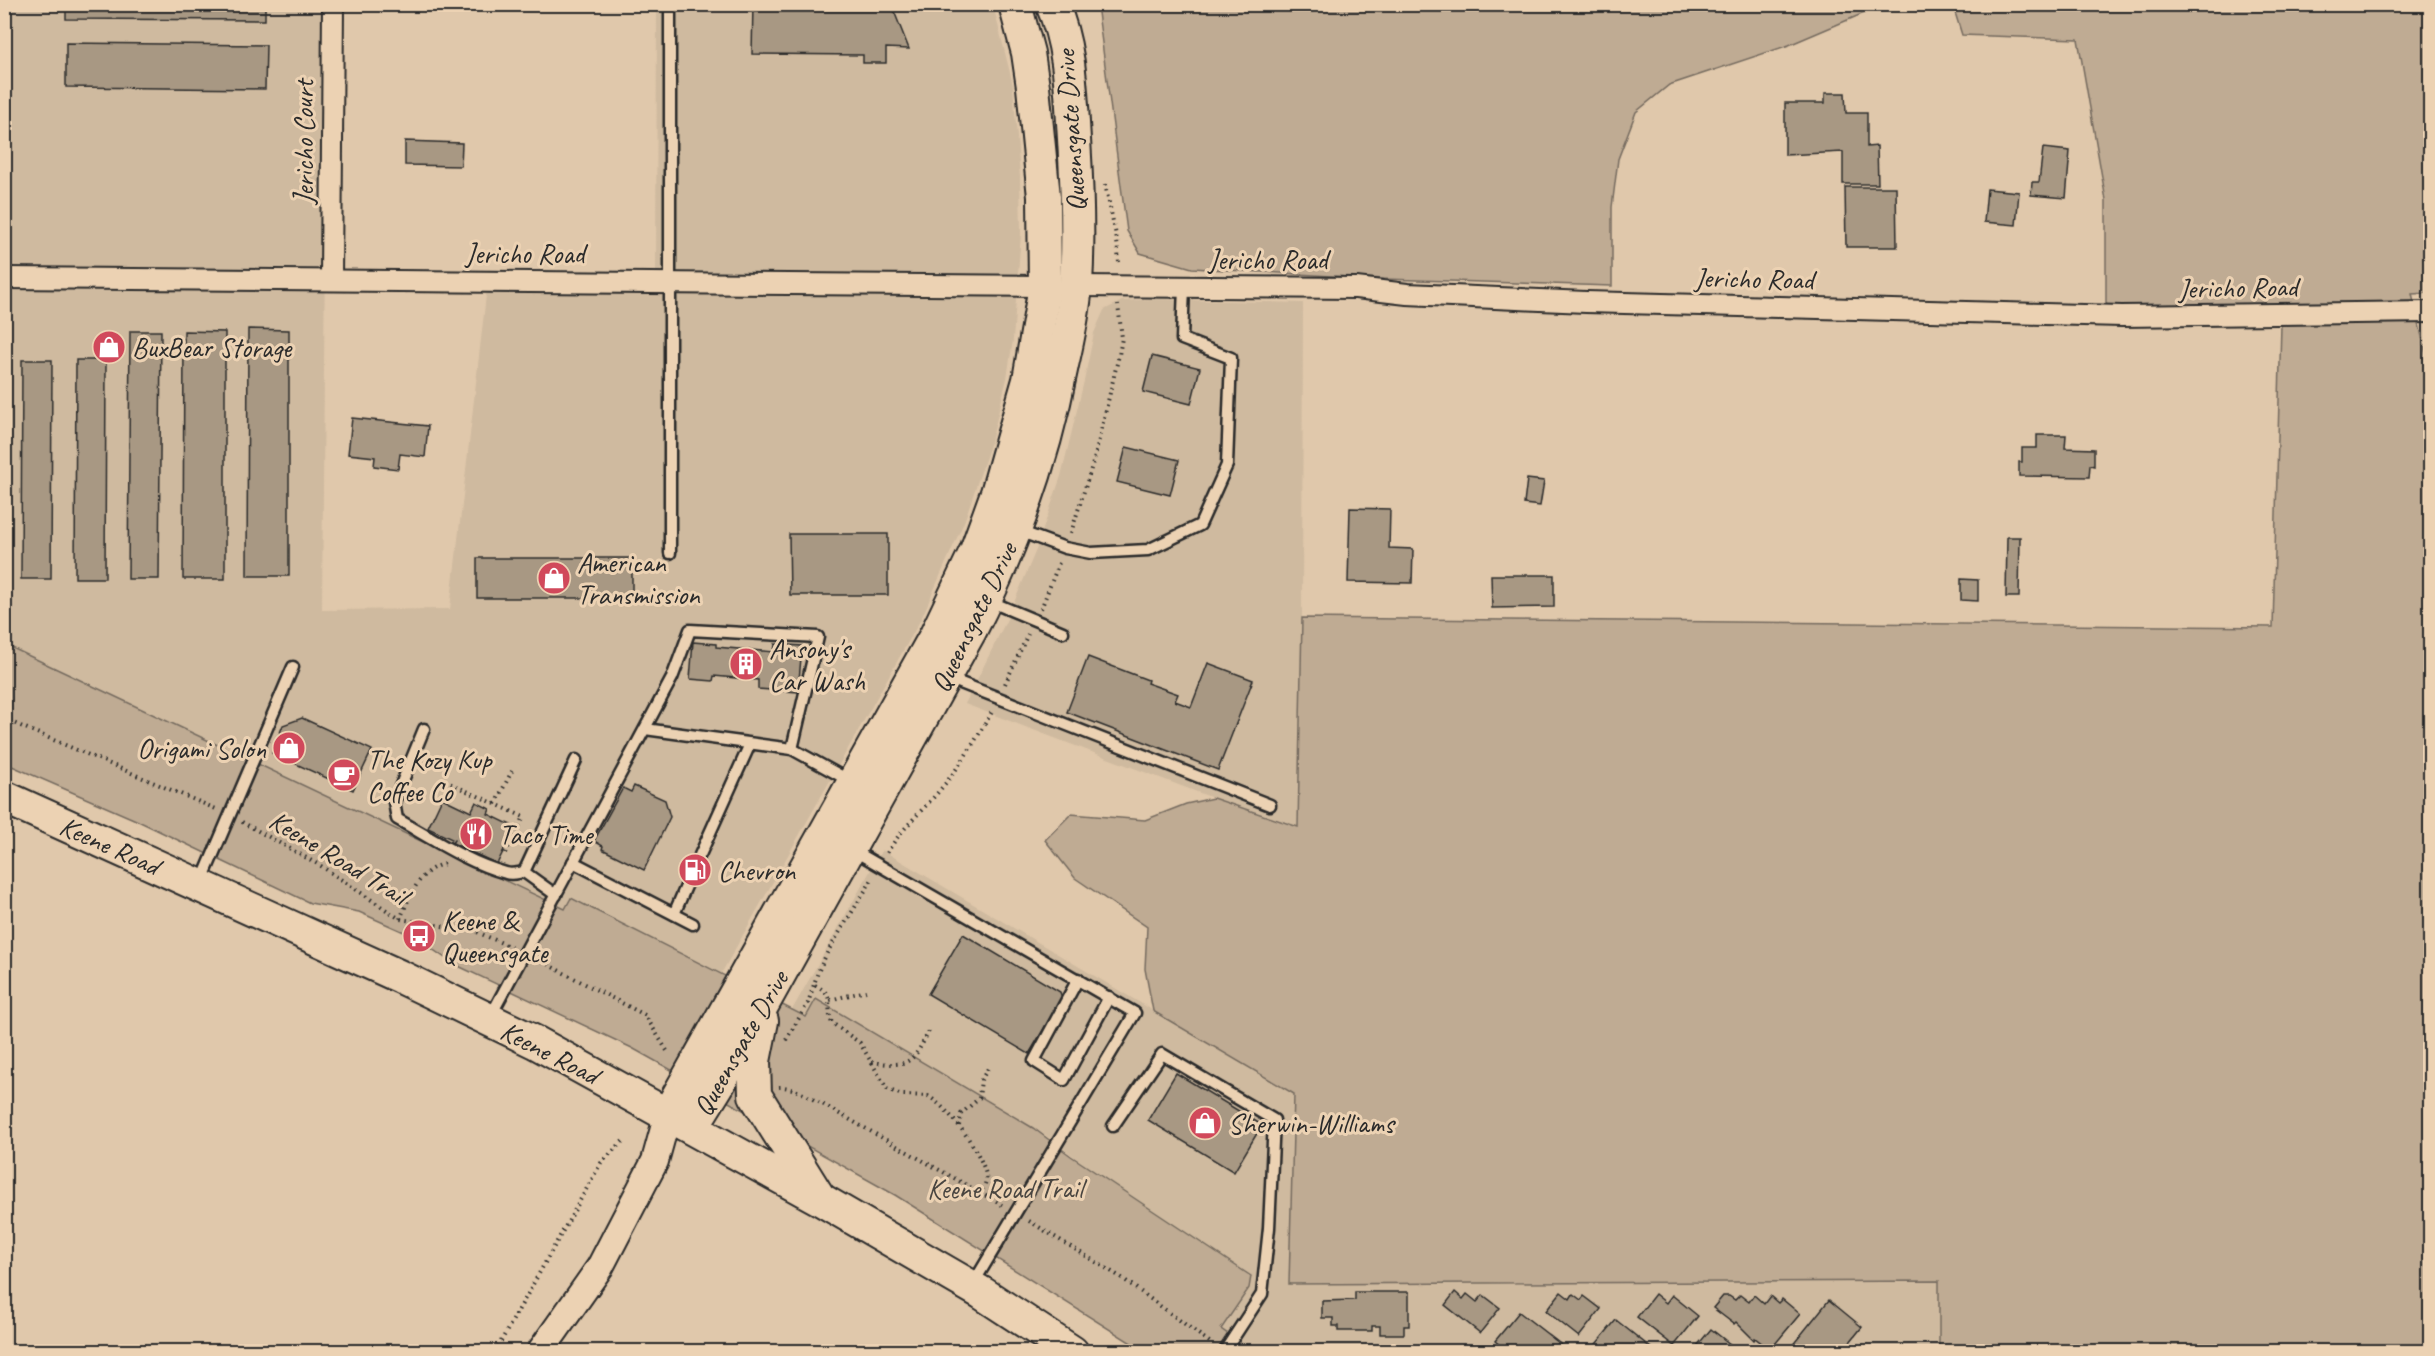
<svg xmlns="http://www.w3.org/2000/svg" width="2435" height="1356" font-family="Caveat,sans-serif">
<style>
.built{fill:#cfba9f}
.green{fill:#bfab93;stroke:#756b5f;stroke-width:1.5}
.building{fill:#a89883;stroke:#2b2b2b;stroke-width:1.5}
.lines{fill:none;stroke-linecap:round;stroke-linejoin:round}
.service-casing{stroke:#2b2b2b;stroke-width:15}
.minor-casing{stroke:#2b2b2b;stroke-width:24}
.tertiary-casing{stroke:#2b2b2b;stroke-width:30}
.primary-casing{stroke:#2b2b2b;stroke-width:36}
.path{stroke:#2b2b2b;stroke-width:4;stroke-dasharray:1.5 4.5;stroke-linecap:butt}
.service{stroke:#ecd2b3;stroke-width:10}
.minor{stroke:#ecd2b3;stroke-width:20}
.tertiary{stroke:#ecd2b3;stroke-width:26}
.primary{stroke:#ecd2b3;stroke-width:32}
.labels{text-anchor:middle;stroke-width:6;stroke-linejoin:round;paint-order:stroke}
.street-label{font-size:28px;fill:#2b2b2b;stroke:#ecd2b3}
.poi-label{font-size:28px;fill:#2b2b2b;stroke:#ecd2b3;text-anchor:start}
.park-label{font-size:28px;fill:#494540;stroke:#ecd2b3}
</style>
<rect width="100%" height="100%" fill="#e0c8ab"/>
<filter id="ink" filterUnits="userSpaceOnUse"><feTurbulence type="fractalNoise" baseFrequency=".0167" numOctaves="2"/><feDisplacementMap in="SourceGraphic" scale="12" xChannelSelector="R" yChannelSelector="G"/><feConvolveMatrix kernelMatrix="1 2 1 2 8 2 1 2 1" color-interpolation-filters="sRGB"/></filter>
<g filter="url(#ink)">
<g class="built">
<polygon points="7,5 327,5 322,610 450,609 488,278 656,279 657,5 993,5 1013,85 1020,177 1021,234 1013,340 1007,378 991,442 964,522 921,619 690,1029 5,711 4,275 8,274 8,262"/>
<polygon points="1154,299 1303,303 1302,618 1298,827 1213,798 965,704 1008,617 1036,550 1061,476 1084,381 1094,333 1104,310 1122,301"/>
<polygon points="882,850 1294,1094 1289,1284 1940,1281 1939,1351 1252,1351 1221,1329 1249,1288 1045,1135 816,999 807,1017 792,1010"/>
</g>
<g class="green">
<polygon points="1097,5 1097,4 1883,5 1789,45 1669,85 1636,112 1618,159 1612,207 1612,286 1383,279 1192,268 1140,253 1127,231"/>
<polygon points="1949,5 2430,5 2430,293 2412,294 2430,371 2430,1351 1939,1351 1939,1281 1289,1284 1294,1094 1153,1011 1145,969 1147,927 1075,878 1045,840 1071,814 1145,820 1186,804 1213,798 1298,827 1302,618 2273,627 2281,325 2106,323 2106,200 2078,39 1962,35 1953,6"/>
<polygon points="4,44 6,44 8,262 4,262"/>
<polygon points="6,645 565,909 571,898 806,1017 816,999 1033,1128 1071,1156 1251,1276 1249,1288 1221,1329 1252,1351 1144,1351 895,1195 632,1048 454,964 413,936 359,912 310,903 136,820 5,763"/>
</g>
<g class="building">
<polygon points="66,4 265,4 265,20 66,19"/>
<polygon points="753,4 887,4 892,6 909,49 886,48 886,63 863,63 863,55 752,54"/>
<polygon points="66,43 266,45 265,89 66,87"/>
<polygon points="1825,93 1845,93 1846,113 1867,113 1867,147 1877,146 1878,184 1843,184 1843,152 1785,155 1785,103 1825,103"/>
<polygon points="405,141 462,143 461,166 405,165"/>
<polygon points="2043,148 2070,151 2066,198 2031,195 2032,182 2039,182"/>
<polygon points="1845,187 1896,187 1897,247 1846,247"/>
<polygon points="1987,189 2019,192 2016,225 1984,222"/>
<polygon points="248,329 289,330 289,576 247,576"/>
<polygon points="130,331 161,331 159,579 128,579"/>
<polygon points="184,331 225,332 225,579 183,579"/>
<polygon points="1152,356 1200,368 1191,404 1143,392"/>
<polygon points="22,360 52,360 51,579 21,579"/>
<polygon points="76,360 106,360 105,578 75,578"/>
<polygon points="352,418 428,426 425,457 400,454 398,469 374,466 375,457 348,454"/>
<polygon points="2037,435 2066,435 2065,448 2094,449 2094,466 2090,465 2089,477 2019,476 2019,462 2022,462 2022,448 2037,448"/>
<polygon points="1126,447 1179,460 1170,495 1117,482"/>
<polygon points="1527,479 1544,481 1540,506 1524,504"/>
<polygon points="1350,508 1390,509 1389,548 1413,549 1412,583 1348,582"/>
<polygon points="789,534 888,534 888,595 790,595"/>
<polygon points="2007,537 2020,537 2019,597 2006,597"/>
<rect x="477" y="558" width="155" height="40"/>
<polygon points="1491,575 1554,575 1554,607 1492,608"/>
<polygon points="1961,579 1978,580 1978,601 1961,600"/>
<polygon points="693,642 716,644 716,647 774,652 775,644 802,646 798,692 758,689 758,680 714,676 713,681 690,679"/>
<polygon points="1088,657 1148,680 1147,683 1178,694 1175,701 1191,707 1208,663 1253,680 1218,770 1067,712"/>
<polygon points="302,718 372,750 353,790 272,753 283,725"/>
<polygon points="634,786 665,800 670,817 644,870 602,849 603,846 594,841 623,788 631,792"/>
<polygon points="442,798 471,812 476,802 490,809 488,814 515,827 497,864 452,843 454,840 428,828"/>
<polygon points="963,934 1060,992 1062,998 1029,1054 928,994"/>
<polygon points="1176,1073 1262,1125 1234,1172 1148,1120"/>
<polygon points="1355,1292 1409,1292 1409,1326 1404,1326 1404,1334 1380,1334 1380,1326 1372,1326 1372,1331 1338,1331 1338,1326 1333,1326 1333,1318 1322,1318 1322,1301 1355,1300"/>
<polygon points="1455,1292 1463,1299 1467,1294 1477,1302 1483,1295 1500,1308 1480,1333 1445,1305"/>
<polygon points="1561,1292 1570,1299 1573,1294 1581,1300 1584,1296 1601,1309 1579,1337 1546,1311"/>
<polygon points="1655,1294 1666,1303 1672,1295 1698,1316 1674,1346 1637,1317"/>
<polygon points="1740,1295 1749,1302 1754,1295 1764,1304 1770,1296 1778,1303 1782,1299 1800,1314 1775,1344 1763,1344 1755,1338 1754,1340 1736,1322 1734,1324 1713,1308 1723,1296 1729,1296 1735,1300"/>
<polygon points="1829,1300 1862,1327 1842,1352 1787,1352"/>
<polygon points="1519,1312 1568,1350 1567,1352 1508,1352 1495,1341"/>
<polygon points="1616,1320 1656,1352 1595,1352 1592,1349"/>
<polygon points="1711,1329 1740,1352 1692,1352"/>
</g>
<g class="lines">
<g class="service-casing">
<g id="service">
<polyline points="670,4 670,553"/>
<polyline points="1019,531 1065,548 1091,553 1148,550 1200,525 1227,465 1231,358 1182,339 1184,287"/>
<polyline points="989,601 1063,632"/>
<polyline points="948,678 1270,805"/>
<path d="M424,729L394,802L397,819C431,838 468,863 506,873C511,875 518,873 524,872"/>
<polyline points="645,729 792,749 852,782"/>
<polyline points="851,849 1135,1013 973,1284"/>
<polyline points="700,855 750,744"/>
<polyline points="573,862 693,924"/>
<polyline points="200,885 293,667"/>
<polyline points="556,895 524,872 576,760"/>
<polyline points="674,914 687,884"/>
<polyline points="1078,979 1034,1061 1064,1080 1109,997"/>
<polyline points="490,1017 672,678 690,630 818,637 792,749"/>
<polyline points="1113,1126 1162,1054 1274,1120 1269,1228 1262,1294 1224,1352"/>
</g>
</g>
<g class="minor-casing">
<g id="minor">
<polyline points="4,278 1045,286"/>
<polyline points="331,280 333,4"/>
<polyline points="1076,286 1356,288 1407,294 1586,302 2122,316 2430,312"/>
</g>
</g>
<g class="tertiary-casing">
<polyline id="tertiary" points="540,1352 600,1267 655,1161 668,1114"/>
</g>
<g class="primary-casing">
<g id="primary">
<polyline points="4,797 401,977 535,1042 820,1199 982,1293 1072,1352"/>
<polyline points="762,1021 754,1061 755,1095 818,1196"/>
<polyline points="668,1114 936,635 976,551 997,493 1029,380 1045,286 1044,197 1033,87 1028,53 1015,4"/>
<path d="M692,1127L718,1085L970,631C1013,547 1044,458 1062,365C1068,339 1074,311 1076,284C1079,236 1077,187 1074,139C1071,94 1071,47 1052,4"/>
</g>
</g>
<g class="path">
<polyline points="1084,4 1085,13"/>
<polyline points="1105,184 1117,240 1119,263"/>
<polyline points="1071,533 1095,456 1119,355 1122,338 1118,305"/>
<polyline points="1041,609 1059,563"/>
<polyline points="1005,684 1028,634"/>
<polyline points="4,719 216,809"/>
<polyline points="445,781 524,817 503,857"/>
<polyline points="495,804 512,771"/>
<polyline points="242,822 321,866 400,919 477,932 511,947"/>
<path d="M887,853C902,827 926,808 944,785C963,762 978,736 993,710"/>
<path d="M400,919C409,899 419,868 445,864"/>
<polyline points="537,959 645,1015 669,1054"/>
<path d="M815,985C837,996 825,1006 832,1023L860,1043L887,1089L902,1095L928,1096C949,1108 981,1151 986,1175C987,1181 984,1187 981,1192"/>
<polyline points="830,1000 866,991"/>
<polyline points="786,1040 808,1003 818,972 828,951 873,878"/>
<path d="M872,1062C911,1068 913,1062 930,1029"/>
<path d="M779,1087C793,1086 810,1098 822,1104L1002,1205"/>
<polyline points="959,1126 961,1114 979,1098 981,1080 990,1065"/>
<polyline points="1029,1221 1122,1278 1212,1344"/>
<polyline points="495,1352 601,1163 625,1139"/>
</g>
<use href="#service" class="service"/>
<use href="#minor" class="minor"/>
<use href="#tertiary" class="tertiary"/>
<use href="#primary" class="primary"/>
</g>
</g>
<defs>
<g id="shop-disc" transform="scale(1.725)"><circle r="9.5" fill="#d1495b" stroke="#ecd2b3"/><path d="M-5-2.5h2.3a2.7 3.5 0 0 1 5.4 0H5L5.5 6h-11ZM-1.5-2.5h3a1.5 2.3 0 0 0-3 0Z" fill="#fff"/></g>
<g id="building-disc" transform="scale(1.725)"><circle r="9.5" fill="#d1495b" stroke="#ecd2b3"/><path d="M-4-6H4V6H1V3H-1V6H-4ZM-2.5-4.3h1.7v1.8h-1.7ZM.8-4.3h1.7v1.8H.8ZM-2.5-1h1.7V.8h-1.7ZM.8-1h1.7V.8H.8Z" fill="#fff"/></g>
<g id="cafe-disc" transform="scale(1.725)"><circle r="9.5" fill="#d1495b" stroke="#ecd2b3"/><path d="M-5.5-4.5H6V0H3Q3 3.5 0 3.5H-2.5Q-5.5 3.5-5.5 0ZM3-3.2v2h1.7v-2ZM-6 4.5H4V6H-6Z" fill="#fff"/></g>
<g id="restaurant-disc" transform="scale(1.725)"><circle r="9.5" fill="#d1495b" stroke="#ecd2b3"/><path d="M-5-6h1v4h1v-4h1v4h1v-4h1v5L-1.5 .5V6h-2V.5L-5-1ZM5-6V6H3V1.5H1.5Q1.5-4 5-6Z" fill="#fff"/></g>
<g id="fuel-disc" transform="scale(1.725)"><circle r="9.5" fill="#d1495b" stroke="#ecd2b3"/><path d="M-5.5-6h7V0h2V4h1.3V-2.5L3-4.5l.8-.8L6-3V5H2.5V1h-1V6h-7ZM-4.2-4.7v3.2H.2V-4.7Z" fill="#fff"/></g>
<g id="bus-disc" transform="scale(1.725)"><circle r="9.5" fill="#d1495b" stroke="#ecd2b3"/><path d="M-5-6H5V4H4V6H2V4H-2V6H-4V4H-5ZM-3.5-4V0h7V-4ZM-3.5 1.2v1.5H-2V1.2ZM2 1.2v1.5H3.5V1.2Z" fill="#fff"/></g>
</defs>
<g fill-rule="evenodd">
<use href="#shop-disc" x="109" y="347"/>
<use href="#shop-disc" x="554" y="578"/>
<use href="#building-disc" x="746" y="664"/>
<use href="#shop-disc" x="289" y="748"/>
<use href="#cafe-disc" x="344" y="775"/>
<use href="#restaurant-disc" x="476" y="834"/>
<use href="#fuel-disc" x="695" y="870"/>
<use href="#bus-disc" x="419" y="936"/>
<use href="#shop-disc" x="1205" y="1123"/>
</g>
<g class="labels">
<g class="street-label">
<text transform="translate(1070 131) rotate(-94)" y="10">Queensgate Drive</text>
<text transform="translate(303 142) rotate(-90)" y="10">Jericho Court</text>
<text x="525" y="263">Jericho Road</text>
<text x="1268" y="269">Jericho Road</text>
<text transform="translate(1754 278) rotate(1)" y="10">Jericho Road</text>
<text transform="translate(2238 287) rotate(-1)" y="10">Jericho Road</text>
<text transform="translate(973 617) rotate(-64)" y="10">Queensgate Drive</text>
<text transform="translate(110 845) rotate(24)" y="10">Keene Road</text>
<text transform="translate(339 857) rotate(31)" y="10">Keene Road Trail</text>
<text transform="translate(740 1043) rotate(-60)" y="10">Queensgate Drive</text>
<text transform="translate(550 1052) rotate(27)" y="10">Keene Road</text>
</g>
<g class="poi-label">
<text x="132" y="357">BuxBear Storage</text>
<text x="577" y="572">American<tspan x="577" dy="32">Transmission</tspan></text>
<text x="769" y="658">Ansony's<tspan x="769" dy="32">Car Wash</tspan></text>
<text x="266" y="758" text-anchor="end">Origami Solon</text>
<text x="367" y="769">The Kozy Kup<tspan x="367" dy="32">Coffee Co</tspan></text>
<text x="499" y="844">Taco Time</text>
<text x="718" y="880">Chevron</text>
<text x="442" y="930">Keene &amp;<tspan x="442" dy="32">Queensgate</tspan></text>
<text x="1228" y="1133">Sherwin-Williams</text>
</g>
<g class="park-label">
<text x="1005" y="1198">Keene Road Trail</text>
</g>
</g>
<rect width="2435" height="1356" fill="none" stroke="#ecd2b3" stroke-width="24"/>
<rect x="12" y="12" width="2411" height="1332" fill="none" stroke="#2b2b2b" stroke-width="2" filter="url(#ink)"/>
</svg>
